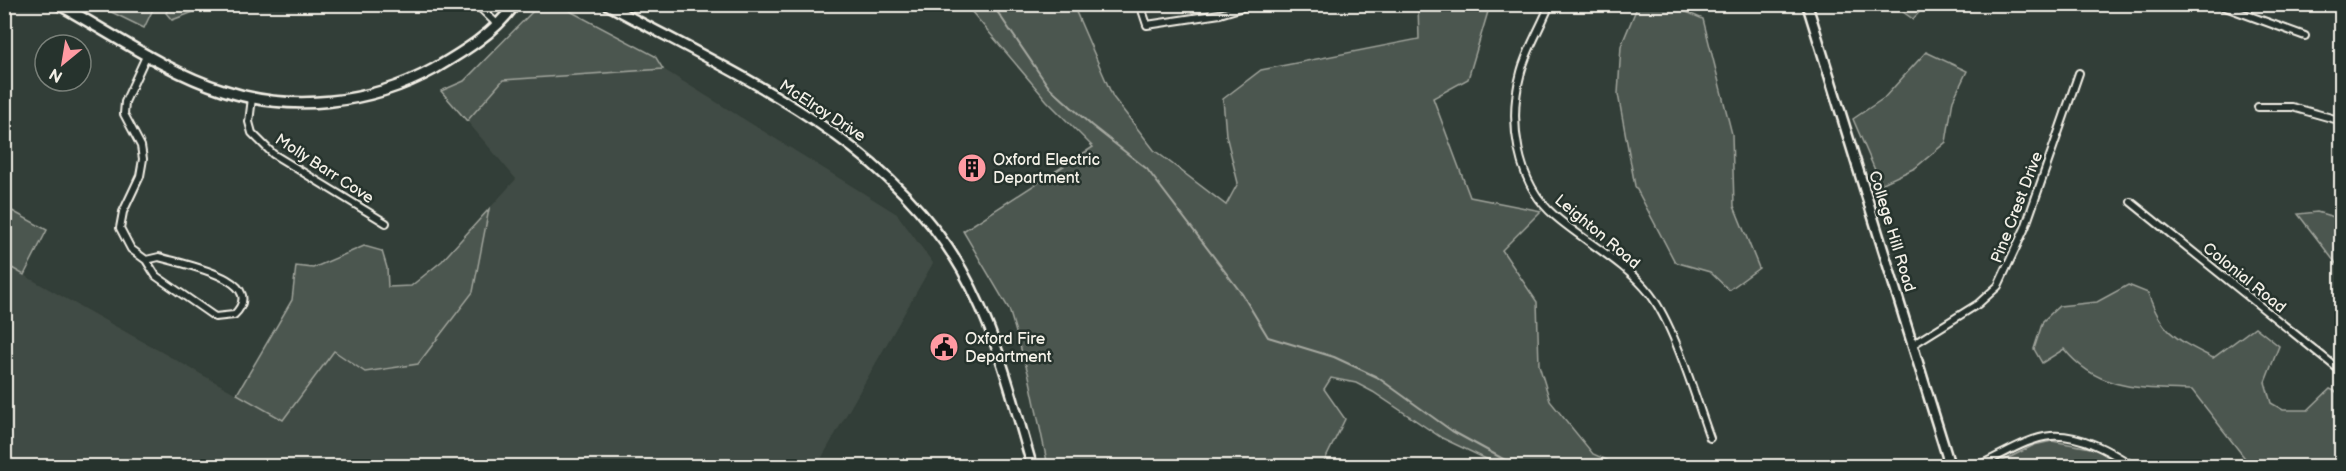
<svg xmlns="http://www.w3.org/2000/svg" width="2346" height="471" font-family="'Balsamiq Sans',sans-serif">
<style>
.built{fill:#404b44}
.green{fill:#4c564f;stroke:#a0a49c;stroke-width:1.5}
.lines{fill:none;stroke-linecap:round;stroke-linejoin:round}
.stream{stroke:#a6a9a1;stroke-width:2}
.minor-casing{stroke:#f4f1e8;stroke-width:10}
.tertiary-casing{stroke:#f4f1e8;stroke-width:13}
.secondary-casing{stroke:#f4f1e8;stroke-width:14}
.minor{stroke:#26332d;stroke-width:6}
.tertiary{stroke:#26332d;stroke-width:8}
.secondary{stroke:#26332d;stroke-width:9}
.labels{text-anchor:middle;stroke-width:5;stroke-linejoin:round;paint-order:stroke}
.street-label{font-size:16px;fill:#f4f1e8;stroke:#26332d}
.poi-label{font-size:16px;fill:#f4f1e8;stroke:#26332d;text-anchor:start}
</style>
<rect width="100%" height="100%" fill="#323e38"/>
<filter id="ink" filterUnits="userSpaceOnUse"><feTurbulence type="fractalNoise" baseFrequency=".0167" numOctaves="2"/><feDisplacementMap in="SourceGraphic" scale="12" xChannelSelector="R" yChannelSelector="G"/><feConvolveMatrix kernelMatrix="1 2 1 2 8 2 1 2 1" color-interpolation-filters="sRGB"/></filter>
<g filter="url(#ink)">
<polygon class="built" points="663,69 897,214 933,263 817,466 5,466 4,264 283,420 334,351 365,372 473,292 489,209 516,179 467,121 503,80"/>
<g class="green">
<polygon points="1901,4 1926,4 1926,5 1913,19 1900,10"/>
<polygon points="97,5 155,5 144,28"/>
<polygon points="170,5 170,4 212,5 172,20 166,13"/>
<polygon points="539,5 568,10 655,56 663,69 503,80 467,121 441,91 464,81"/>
<polygon points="966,5 1073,5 1113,97 1154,150 1226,205 1238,183 1226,135 1223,99 1261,70 1419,39 1418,5 1490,5 1468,79 1433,98 1470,197 1541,211 1502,250 1537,302 1539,365 1550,401 1593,454 1620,466 1501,466 1442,438 1373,392 1356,383 1331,378 1324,389 1345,419 1322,466 1048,466 1029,376 1009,309 963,231 1093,147 1047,101"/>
<polygon points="1638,5 1670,5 1703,19 1732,134 1734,206 1759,268 1729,290 1710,272 1675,262 1635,186 1618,94 1621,46"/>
<polygon points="1926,52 1967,71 1953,100 1946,142 1915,168 1881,184 1853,119 1884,98"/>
<polygon points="5,207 47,230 24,275 5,264"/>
<polygon points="489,209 473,292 418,364 365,372 334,351 283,420 237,394 292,300 296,266 313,268 364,246 382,251 387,268 388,287 411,286 442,261"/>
<polygon points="2317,212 2341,219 2341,270 2298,214"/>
<path d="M2128,285L2148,293C2162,334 2176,339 2213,358L2255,327L2279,346L2265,382L2271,403L2283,410H2308L2330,389L2341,394V466H2251L2192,390C2142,388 2099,392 2064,349L2042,363L2034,349L2043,321L2059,306L2097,302Z"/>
<polygon points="2052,441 2096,449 2121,466 1993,466 2034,445"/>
</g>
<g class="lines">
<polyline class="stream" points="992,4 1048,86 1091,125 1147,169 1242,294 1268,337 1334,357 1377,377 1452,431 1516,466"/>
<g class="minor-casing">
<g id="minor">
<polyline points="476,4 497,24"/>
<polyline points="1140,4 1147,25 1220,14 1253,4"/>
<path d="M1550,4C1541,27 1527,49 1521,72C1508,120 1516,183 1555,216C1585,242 1625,262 1650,294C1675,327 1695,397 1710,438"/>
<polyline points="2217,4 2305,36"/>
<polyline points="252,98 249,122 252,133 273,154 386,223"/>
<polyline points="2258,107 2292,107 2342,121"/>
<polyline points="2131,202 2342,372"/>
<path d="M146,260L159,257C181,264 270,279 234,315L215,317L156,276L146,260L131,249L120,228L123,212L140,176L143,159L141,146L124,114L125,102L147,54"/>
<polyline points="1912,345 1978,304 1998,286 2025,228 2079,73"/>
<path d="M1977,466C2000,457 2026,438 2051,436C2080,434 2110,451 2133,466"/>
</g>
</g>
<g class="tertiary-casing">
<g id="tertiary">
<path d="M606,4C736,75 885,136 962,270C996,330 1013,400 1032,466"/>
<polyline points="1807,4 1950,466"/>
</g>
</g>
<g class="secondary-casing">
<path id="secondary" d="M58,4C109,32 168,73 223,90C291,113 371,104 434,69C463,52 495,33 515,4"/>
</g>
<use href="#minor" class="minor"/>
<use href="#tertiary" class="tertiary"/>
<use href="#secondary" class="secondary"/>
</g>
</g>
<defs>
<g id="building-disc" transform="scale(1.5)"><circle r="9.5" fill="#ff9aa2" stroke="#26332d"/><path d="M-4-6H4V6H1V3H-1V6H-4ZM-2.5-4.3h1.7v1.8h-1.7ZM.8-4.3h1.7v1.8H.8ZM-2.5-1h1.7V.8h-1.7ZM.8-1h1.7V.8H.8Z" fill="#111"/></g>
<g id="civic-disc" transform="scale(1.5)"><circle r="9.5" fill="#ff9aa2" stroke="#26332d"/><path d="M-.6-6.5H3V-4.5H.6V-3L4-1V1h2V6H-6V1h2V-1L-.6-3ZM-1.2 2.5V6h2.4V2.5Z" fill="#111"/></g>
</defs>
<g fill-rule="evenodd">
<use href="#building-disc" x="972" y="168"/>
<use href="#civic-disc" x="944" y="347"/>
</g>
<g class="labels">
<g class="street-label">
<text transform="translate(823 110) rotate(33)" y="6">McElroy Drive</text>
<text transform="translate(325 168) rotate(33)" y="6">Molly Barr Cove</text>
<text transform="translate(2016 207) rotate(-69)" y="6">Pine Crest Drive</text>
<text transform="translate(1598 231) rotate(40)" y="6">Leighton Road</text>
<text transform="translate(1893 231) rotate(73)" y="6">College Hill Road</text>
<text transform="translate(2245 277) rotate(39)" y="6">Colonial Road</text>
</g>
<g class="poi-label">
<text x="993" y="165">Oxford Electric<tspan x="993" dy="18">Department</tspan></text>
<text x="965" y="344">Oxford Fire<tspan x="965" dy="18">Department</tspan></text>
</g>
</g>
<rect width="2346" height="471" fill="none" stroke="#26332d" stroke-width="24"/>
<rect x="12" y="12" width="2322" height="447" fill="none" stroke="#f4f1e8" stroke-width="2" filter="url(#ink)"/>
<g transform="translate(63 63) rotate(210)"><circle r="28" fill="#26332d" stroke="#787f78" stroke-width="1.5"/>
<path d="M0-4.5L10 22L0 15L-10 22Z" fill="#ff9aa2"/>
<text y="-9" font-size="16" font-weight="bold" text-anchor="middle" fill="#f4f1e8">N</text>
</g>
</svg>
